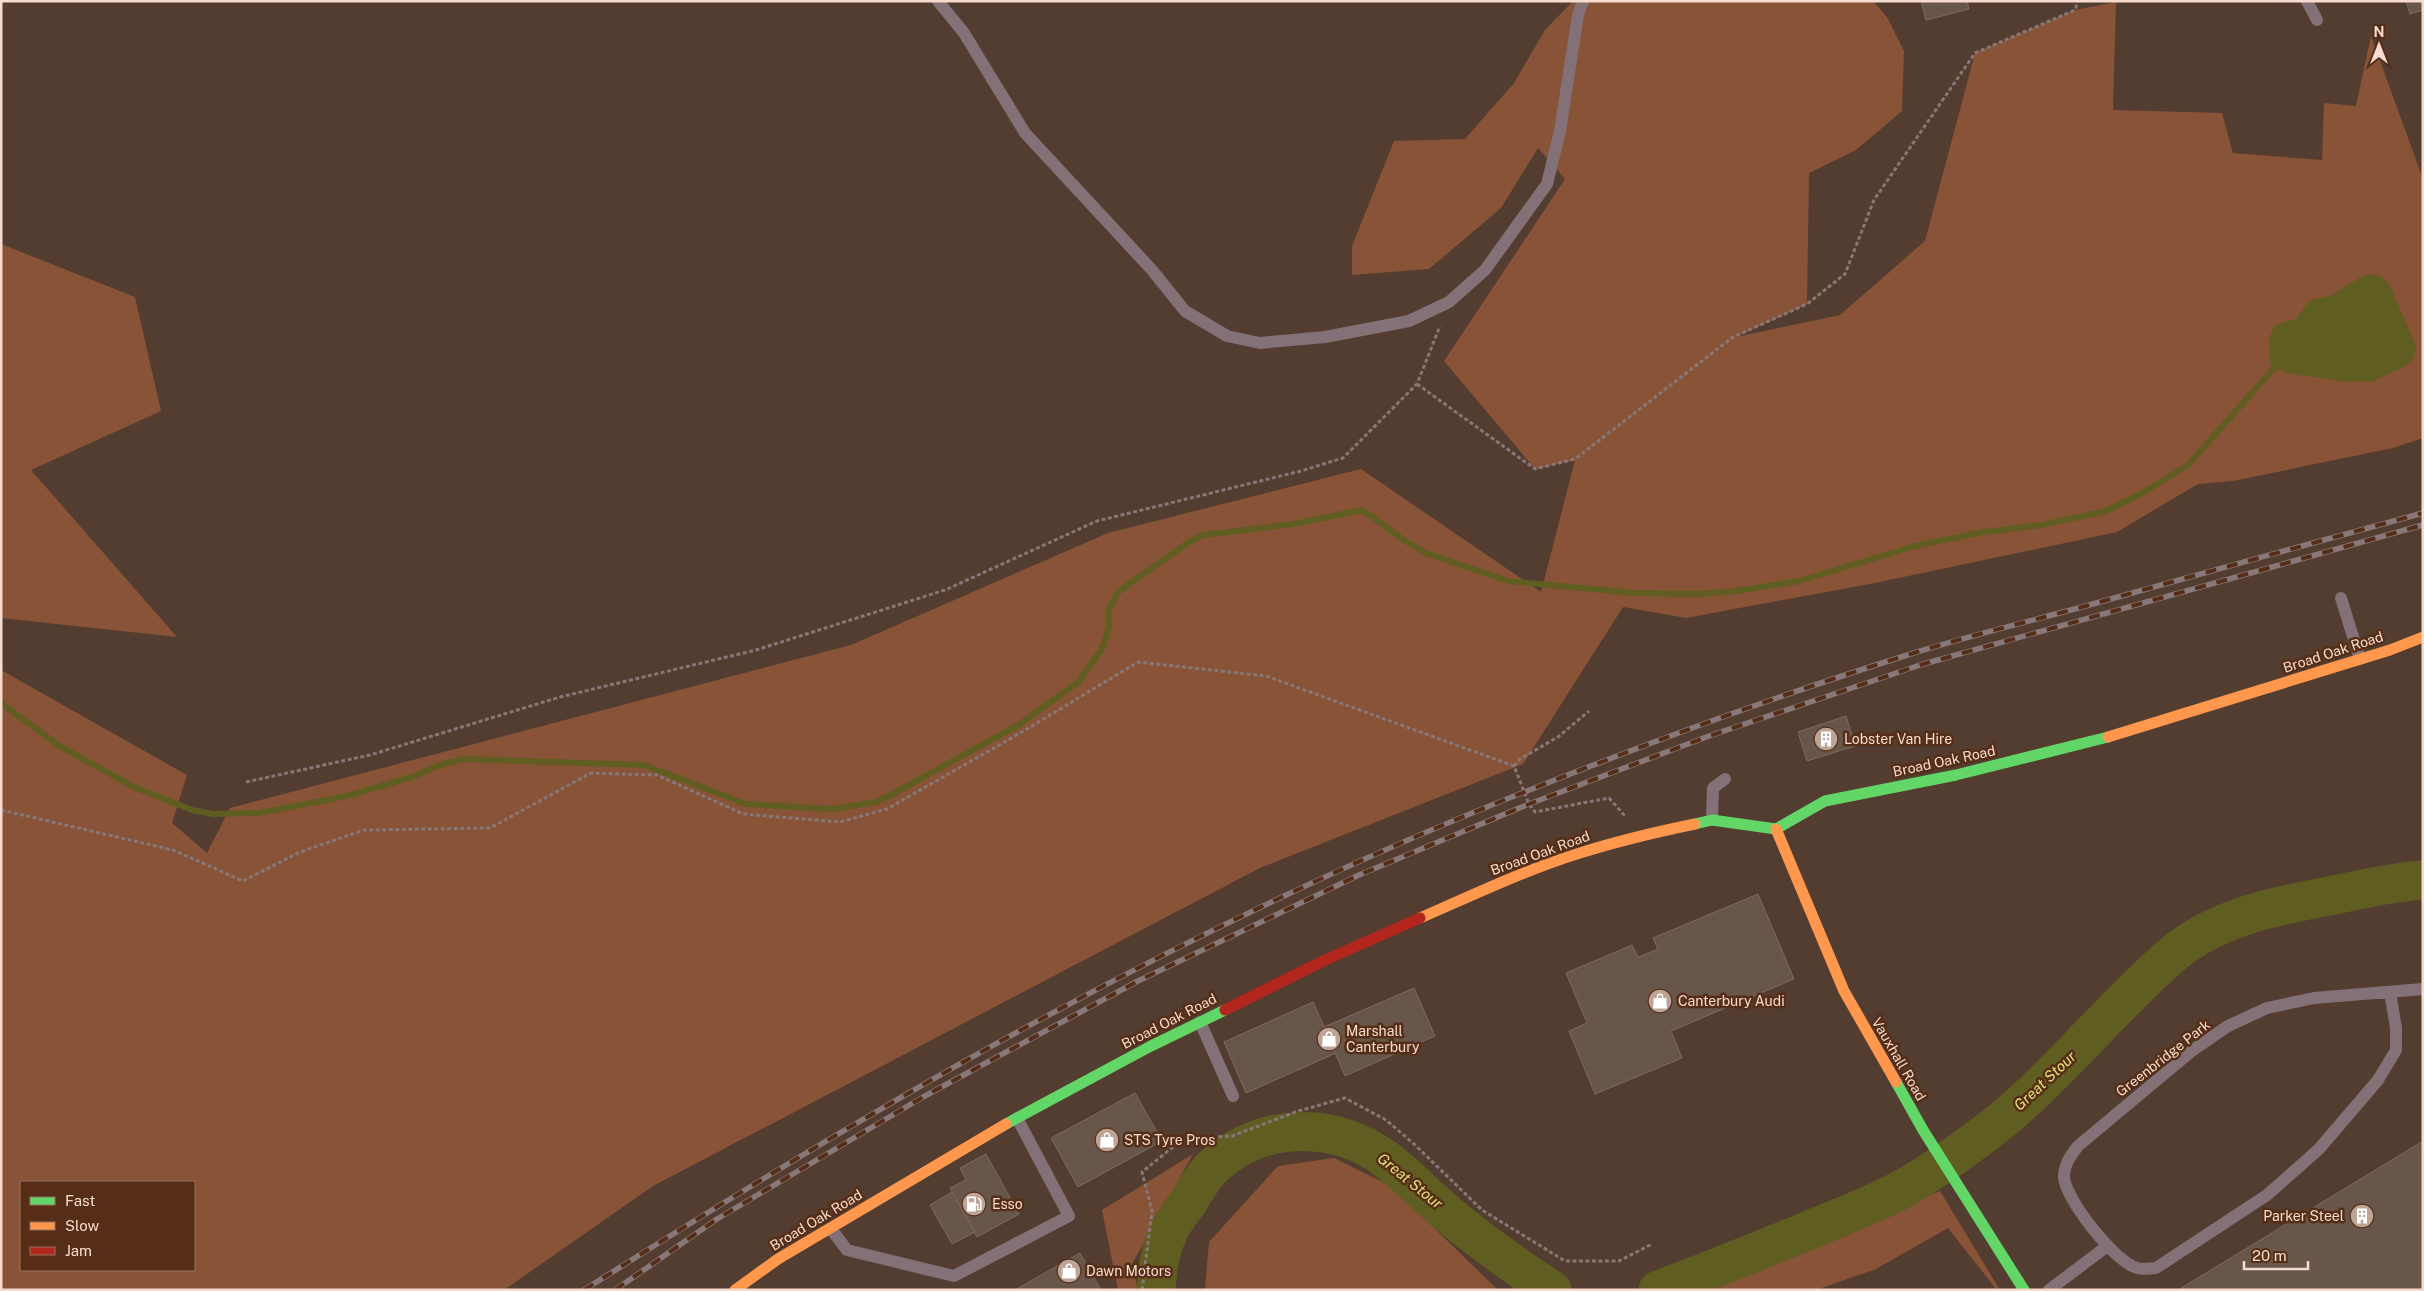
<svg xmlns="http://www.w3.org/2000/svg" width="2424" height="1291" font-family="'Public Sans',sans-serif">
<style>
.green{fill:#885337;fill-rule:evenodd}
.water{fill:#605d21}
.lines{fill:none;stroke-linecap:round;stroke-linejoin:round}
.stream{stroke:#605d21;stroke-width:6}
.river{stroke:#605d21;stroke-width:39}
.building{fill:#68564b;stroke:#7d6a60}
.path{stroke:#877777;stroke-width:3;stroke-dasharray:4 2.5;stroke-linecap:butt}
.lane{stroke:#837177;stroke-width:12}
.fast{stroke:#63d668;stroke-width:11}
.slow{stroke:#ff974d;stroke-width:11}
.jam{stroke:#b3261e;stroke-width:11}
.rail-casing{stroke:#897879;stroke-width:5.5}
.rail{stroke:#562e17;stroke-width:4;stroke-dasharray:11;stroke-linecap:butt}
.labels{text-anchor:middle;stroke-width:5;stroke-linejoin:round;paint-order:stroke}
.street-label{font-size:14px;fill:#f6dbce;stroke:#562e17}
.poi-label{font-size:14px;fill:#f6dbce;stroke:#562e17;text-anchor:start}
.water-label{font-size:15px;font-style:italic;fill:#e2e16f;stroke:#562e17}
</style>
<rect width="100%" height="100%" fill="#533d31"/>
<g class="green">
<path d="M1573,1H1873L1887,17L1904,51L1902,111L1856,150L1809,173L1807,304L1736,337L1840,315L1925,241L1975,53L2075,10L2116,2L2113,110L2222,113L2233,153L2322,160L2324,103L2356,106L2371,36L2423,179V438L2393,448L2233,481L2198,484L2117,532L1875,583L1686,618L1623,607L1523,764L1260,868L653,1186L504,1290H1V670L187,775L172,823L207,853L230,808L851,645L1108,533L1361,469L1541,592L1575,460L1535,469L1444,361L1565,179L1538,148L1501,208L1429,269L1352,275V246L1394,141L1465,139L1514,83L1545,30ZM21,1182H194V1270H21Z"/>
<polygon points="1,244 135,297 161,411 31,470 177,637 1,618"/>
<polygon points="1193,1154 1132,1264 1138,1290 1118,1290 1102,1210"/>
<polygon points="1334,1158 1391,1186 1498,1290 1205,1290 1209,1242 1278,1166"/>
<polygon points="1940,1191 2000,1290 1997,1290 1948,1228 1876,1269 1816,1290 1693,1290"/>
</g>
<polygon class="water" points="2372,274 2383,278 2390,285 2416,347 2414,358 2406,366 2373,381 2349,382 2291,374 2280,370 2270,363 2269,339 2275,325 2296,319 2309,301 2332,295 2361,277"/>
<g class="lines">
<polyline class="stream" points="1,703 58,745 134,787 192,810 213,814 259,813 347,796 412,777 437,766 463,759 644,765 746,804 832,809 876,802 891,795 1020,724 1078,682 1102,649 1109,627 1108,611 1118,592 1186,544 1203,535 1294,524 1361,510 1373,517 1403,540 1426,553 1508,581 1633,593 1698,594 1737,591 1799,581 1915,546 1984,532 2041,525 2106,511 2139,495 2188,465 2275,367"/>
<g class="river">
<path d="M1156,1290C1157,1271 1161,1247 1169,1231C1174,1219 1183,1210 1190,1199C1198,1186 1205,1173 1217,1163C1265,1121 1338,1122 1388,1161C1409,1177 1427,1197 1448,1214C1481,1242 1515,1266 1552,1290"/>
<path d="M1658,1290C1710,1271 1761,1250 1812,1229C1845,1215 1881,1202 1913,1183C1933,1171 1953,1157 1972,1143C2048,1090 2103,1014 2173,954C2219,915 2282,905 2339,894C2367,888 2394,882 2423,880"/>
</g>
</g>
<g class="building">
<polygon points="1921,1 1967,1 1969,9 1926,20"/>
<polygon points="2406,1 2423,1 2423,10 2410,14"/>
<polygon points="1846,716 1855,746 1807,761 1798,732"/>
<polygon points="1758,894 1794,979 1671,1031 1682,1058 1595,1094 1569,1031 1587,1023 1566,973 1632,945 1638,957 1658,949 1653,938"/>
<polygon points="1414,988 1435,1036 1345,1076 1324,1027"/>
<polygon points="1313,1002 1336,1053 1246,1093 1224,1042"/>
<polygon points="1135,1093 1162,1141 1078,1187 1051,1138"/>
<polygon points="2423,1141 2423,1290 2178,1290"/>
<polygon points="986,1154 1019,1214 977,1237 950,1188 966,1180 960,1168"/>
<polygon points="952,1192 975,1232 952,1244 930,1205"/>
<polygon points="1080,1253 1101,1290 1015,1290"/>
</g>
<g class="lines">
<g class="path">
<polyline points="1417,384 1535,469 1575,459 1733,337 1807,304 1845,274 1874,200 1975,53 2075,10 2078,1"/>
<polyline points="1514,766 1520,759 1558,737 1589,711"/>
<polyline points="246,782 370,755 560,697 756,650 945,590 1097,521 1301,471 1343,458 1417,384 1440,326"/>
<polyline points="1,810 173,850 243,881 300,852 364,830 490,828 591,773 657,775 743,814 840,822 887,809 1022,732 1138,662 1266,676 1514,766 1529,804 1535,812 1609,798 1625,816"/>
<polyline points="1142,1290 1152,1211 1142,1172 1183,1139 1232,1136 1298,1111 1345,1098 1386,1120 1414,1144 1482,1210 1565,1261 1619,1261 1652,1244"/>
</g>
<g class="lane">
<polyline points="938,1 964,33 1025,133 1152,270 1185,311 1227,336 1260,343 1325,337 1409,321 1449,302 1485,270 1547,184 1560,131 1578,15 1583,1"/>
<polyline points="2307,1 2317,20"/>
<polyline points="2341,598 2360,659"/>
<polyline points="1712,820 1713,788 1725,779"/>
<path d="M2390,992L2396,1028V1050L2378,1080L2319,1149L2267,1195L2156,1268C2150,1268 2142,1270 2137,1268C2115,1262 2065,1199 2064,1177C2064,1164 2071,1155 2078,1146L2193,1050L2228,1026L2267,1008L2314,998L2423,989"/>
<polyline points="1200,1022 1233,1096"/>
<polyline points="831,1229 847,1250 954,1276 1069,1216 1017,1118"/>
<polyline points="2049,1290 2106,1247"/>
</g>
<g class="fast">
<polyline points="1695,824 1712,820 1776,829 1825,801 1956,775 2108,737"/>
<polyline points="1896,1082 1923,1130 2024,1290"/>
<polyline points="1006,1124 1149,1047 1225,1010"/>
</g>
<g class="slow">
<polyline points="2108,737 2390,650 2423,637"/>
<polyline points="1776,829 1844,991 1896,1082"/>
<path d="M1420,918C1473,895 1525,870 1580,853C1618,841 1656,832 1695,824"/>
<polyline points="735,1290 778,1259 1006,1124"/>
</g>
<polyline class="jam" points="1225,1010 1323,961 1420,918"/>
<g class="rail-casing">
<g id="rail">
<path d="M584,1290C885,1099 1195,921 1527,791C1655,740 1785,693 1917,652C1972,635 2027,622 2082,607C2196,575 2309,544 2423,513"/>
<polyline points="615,1290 717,1219 923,1097 1138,981 1359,875 1529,804 1709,736 1920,665 2423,525"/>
</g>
</g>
<use href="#rail" class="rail"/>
</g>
<defs>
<g id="building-disc" transform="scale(1.25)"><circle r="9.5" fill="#bda497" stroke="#562e17"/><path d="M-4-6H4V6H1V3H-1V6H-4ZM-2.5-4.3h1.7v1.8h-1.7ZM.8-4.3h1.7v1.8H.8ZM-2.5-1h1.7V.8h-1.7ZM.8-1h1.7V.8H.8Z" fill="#fff"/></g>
<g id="shop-disc" transform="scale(1.25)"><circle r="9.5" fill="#bda497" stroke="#562e17"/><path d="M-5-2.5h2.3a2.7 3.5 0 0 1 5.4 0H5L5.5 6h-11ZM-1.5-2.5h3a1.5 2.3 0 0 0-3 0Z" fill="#fff"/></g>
<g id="fuel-disc" transform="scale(1.25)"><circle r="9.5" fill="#bda497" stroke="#562e17"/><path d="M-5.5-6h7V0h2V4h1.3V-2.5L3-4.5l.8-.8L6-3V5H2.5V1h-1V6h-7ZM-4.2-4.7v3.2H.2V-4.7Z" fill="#fff"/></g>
</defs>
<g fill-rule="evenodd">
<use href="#building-disc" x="1826" y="739"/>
<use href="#shop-disc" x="1660" y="1001"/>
<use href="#shop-disc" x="1329" y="1039"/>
<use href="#shop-disc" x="1107" y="1140"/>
<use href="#fuel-disc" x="974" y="1204"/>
<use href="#building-disc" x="2362" y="1216"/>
<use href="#shop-disc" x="1069" y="1271"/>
</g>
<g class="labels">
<g class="street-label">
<text transform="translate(2333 652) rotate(-18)" y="5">Broad Oak Road</text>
<text transform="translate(1944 761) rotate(-12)" y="5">Broad Oak Road</text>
<text transform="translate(1540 853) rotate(-20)" y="5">Broad Oak Road</text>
<text transform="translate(1169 1021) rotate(-27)" y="5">Broad Oak Road</text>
<text transform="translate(2163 1058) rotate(-38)" y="5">Greenbridge Park</text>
<text transform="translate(1899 1059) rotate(60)" y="5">Vauxhall Road</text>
<text transform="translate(816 1220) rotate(-31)" y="5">Broad Oak Road</text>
</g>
<g class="poi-label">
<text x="1844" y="744">Lobster Van Hire</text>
<text x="1678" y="1006">Canterbury Audi</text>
<text x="1346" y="1036">Marshall<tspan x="1346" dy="16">Canterbury</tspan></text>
<text x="1124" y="1145">STS Tyre Pros</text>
<text x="992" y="1209">Esso</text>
<text x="2344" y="1221" text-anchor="end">Parker Steel</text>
<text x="1086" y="1276">Dawn Motors</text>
</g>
<g class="water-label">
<text transform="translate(2045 1081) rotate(-43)" y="5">Great Stour</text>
<text transform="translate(1410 1181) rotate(39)" y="5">Great Stour</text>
</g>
</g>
<rect width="2424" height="1291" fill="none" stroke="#f6dbce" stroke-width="5"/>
<rect x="20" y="1181" width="175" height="90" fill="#562e17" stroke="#967360"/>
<rect x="30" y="1197" width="25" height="8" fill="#63d668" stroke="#967360"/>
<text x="65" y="1206" font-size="15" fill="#f6dbce">Fast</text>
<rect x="30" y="1222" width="25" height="8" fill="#ff974d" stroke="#967360"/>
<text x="65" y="1231" font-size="15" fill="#f6dbce">Slow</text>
<rect x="30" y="1247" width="25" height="8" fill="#b3261e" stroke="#967360"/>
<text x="65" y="1256" font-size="15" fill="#f6dbce">Jam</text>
<g transform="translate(2379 45)" stroke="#562e17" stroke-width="4" paint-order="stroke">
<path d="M0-4L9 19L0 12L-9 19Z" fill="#f6dbce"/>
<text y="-8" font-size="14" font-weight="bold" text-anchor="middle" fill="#f6dbce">N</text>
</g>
<path d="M2244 1261v8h64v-8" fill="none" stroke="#f6dbce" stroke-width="2.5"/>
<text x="2252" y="1261" font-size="15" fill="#f6dbce" stroke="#562e17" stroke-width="4" paint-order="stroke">20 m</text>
</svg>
